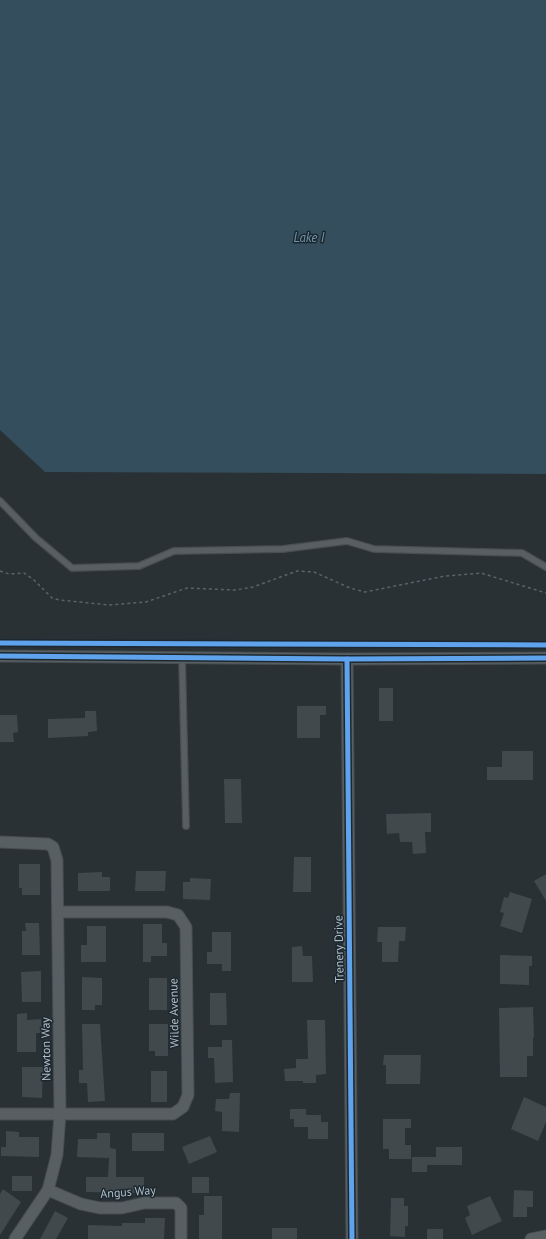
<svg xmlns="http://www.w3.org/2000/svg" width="546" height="1239" font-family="'PT Sans',sans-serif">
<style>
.water{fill:#354e5d}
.building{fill:#42494d}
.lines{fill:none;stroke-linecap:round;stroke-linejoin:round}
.service-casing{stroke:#474d50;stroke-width:8}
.minor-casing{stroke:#474d50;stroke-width:13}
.path{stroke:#5c6367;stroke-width:1.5;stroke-dasharray:3 3;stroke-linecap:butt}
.service{stroke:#585f63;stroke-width:5.5}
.minor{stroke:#585f63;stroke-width:11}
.cycleway-casing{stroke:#1c2830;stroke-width:8}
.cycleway{stroke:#60a3ed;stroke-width:5}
.labels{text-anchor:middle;stroke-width:3;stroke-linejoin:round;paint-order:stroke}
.street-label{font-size:12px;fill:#b2bec7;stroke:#1c2830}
.water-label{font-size:13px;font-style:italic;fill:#7296aa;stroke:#1c2830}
</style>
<rect width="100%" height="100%" fill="#293135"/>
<polygon class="water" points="0,0 546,0 546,474 45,472 0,430"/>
<g class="building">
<rect x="379" y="688" width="14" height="33"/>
<polygon points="297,706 326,706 326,715 320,715 320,738 297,738"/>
<polygon points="85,711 96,711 97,731 88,732 88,736 48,738 48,719 85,718"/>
<polygon points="0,715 17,715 18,732 13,733 14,742 0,742"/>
<polygon points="502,751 533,751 533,780 487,780 487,767 502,767"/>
<polygon points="224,779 241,779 242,823 225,823"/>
<polygon points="431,813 431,832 425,832 426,853 413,854 412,842 400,842 399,833 387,834 386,814"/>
<polygon points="294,857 311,857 311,892 293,892"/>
<polygon points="19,864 40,864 40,895 22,895 22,888 19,888"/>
<polygon points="136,871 166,871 165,891 135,891"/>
<polygon points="102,872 102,877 110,877 110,891 78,891 78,873"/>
<polygon points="546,874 546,901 534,881"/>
<polygon points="190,878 211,879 210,900 183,899 183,882 190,882"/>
<polygon points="510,892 532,899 522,933 500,926 504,913 500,912 504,897 508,898"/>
<polygon points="25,923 39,923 40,955 22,955 22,931 26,931"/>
<polygon points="143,924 162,924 162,943 167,943 167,956 151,956 151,962 143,962"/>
<polygon points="87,926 106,926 106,962 81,962 81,945 87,945"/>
<polygon points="378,927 406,927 405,941 399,941 398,962 382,962 382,942 377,942"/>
<polygon points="212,932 231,932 231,971 222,971 222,964 207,964 207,952 212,952"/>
<polygon points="302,946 303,956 312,956 313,982 292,982 292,947"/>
<polygon points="500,955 532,956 532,966 529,966 529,985 500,984"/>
<polygon points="41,971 41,1002 22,1002 21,972"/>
<polygon points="82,977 102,978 102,1005 95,1005 95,1010 82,1010"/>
<rect x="149" y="978" width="18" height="32"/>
<polygon points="210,993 226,993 227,1025 210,1025"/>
<polygon points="533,1007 534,1037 533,1037 533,1056 527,1056 527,1077 500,1077 499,1008"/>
<polygon points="27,1013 27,1020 41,1019 42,1033 36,1033 36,1052 17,1052 17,1014"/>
<polygon points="307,1020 325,1020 326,1074 316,1075 316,1083 303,1083 303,1081 285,1081 284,1069 296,1068 296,1059 308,1059"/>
<polygon points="82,1024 100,1024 105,1101 88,1102 87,1083 79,1083 79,1070 83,1070"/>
<polygon points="149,1024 168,1024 168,1056 155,1056 155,1051 149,1051"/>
<polygon points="222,1040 232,1040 233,1082 215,1083 214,1058 208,1058 208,1047 222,1047"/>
<polygon points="384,1055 421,1055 420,1084 386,1084 386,1065 383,1065"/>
<polygon points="22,1067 43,1067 42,1098 22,1097"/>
<rect x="151" y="1071" width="16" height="31"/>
<polygon points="230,1093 240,1093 239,1132 222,1131 222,1112 215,1111 216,1099 229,1099"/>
<polygon points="524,1097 546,1107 546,1122 538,1141 511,1129"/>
<polygon points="290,1109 306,1109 306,1115 321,1115 321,1122 328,1122 328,1139 308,1139 308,1127 294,1127 294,1119 290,1119"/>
<polygon points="383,1119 411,1119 411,1128 405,1128 405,1145 411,1145 411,1159 389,1159 389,1149 383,1149"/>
<polygon points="6,1131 19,1132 19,1137 39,1137 39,1157 1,1156 1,1147 6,1147"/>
<polygon points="97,1133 110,1133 110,1148 116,1149 116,1177 144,1177 144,1188 137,1188 137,1193 86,1192 86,1177 108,1177 109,1158 77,1157 78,1139 97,1139"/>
<rect x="132" y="1133" width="32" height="18"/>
<polygon points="210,1136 217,1152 189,1164 182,1147"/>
<polygon points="436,1147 462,1147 462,1165 427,1165 427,1172 412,1172 412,1157 436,1157"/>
<rect x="12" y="1176" width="20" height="15"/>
<rect x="192" y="1177" width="17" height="16"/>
<polygon points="3,1189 21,1202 0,1235 0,1194"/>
<polygon points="514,1190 533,1191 533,1207 527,1207 527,1217 513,1217"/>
<polygon points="204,1196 222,1196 222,1239 199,1239 199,1215 204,1215"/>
<polygon points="490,1196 502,1221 472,1235 465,1218 470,1215 467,1206"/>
<polygon points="391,1198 404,1198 404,1206 408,1206 408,1226 405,1226 405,1237 390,1236"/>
<polygon points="55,1211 68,1218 56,1239 40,1239"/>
<polygon points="145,1218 165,1218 164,1239 88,1239 88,1225 122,1226 122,1223 145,1223"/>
<rect x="272" y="1228" width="25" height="11"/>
<rect x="427" y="1229" width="16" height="10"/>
</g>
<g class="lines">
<g class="service-casing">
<g id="service">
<polyline points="0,501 36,538 72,568 139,566 174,551 283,549 347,541 374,549 522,553 546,567"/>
<polyline points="182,657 186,826"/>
</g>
</g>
<g class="minor-casing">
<g id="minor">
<polyline points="0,656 347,659 546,658"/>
<polyline points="347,659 352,1239"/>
<polyline points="0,842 48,844 53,847 57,860 60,1114 57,1155 48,1190 15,1239"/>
<polyline points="0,1114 173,1114 183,1107 188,1095 186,927 178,915 167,912 58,912"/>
<polyline points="48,1190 81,1204 100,1208 122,1208 144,1203 176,1203 181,1208 181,1239"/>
<polyline points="531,1239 546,1236"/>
</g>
</g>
<polyline class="path" points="0,571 9,574 24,573 34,580 52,598 60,600 109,605 146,602 187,588 235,590 253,587 297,571 314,572 350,588 365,592 445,576 481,573 546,593"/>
<use href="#service" class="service"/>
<use href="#minor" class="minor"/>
<g class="cycleway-casing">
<g id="cycleway">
<polyline points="0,643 546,645"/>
<polyline points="0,656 347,659 546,658"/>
<polyline points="347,659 352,1239"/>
</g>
</g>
<use href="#cycleway" class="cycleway"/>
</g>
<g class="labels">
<g class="street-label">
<text transform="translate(339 949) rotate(-91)" y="4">Trenery Drive</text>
<text transform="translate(174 1013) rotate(-91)" y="4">Wilde Avenue</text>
<text transform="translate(46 1049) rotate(-91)" y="4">Newton Way</text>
<text transform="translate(128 1192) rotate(-4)" y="4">Angus Way</text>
</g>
<g class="water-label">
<text x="309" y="242">Lake I</text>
</g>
</g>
</svg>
